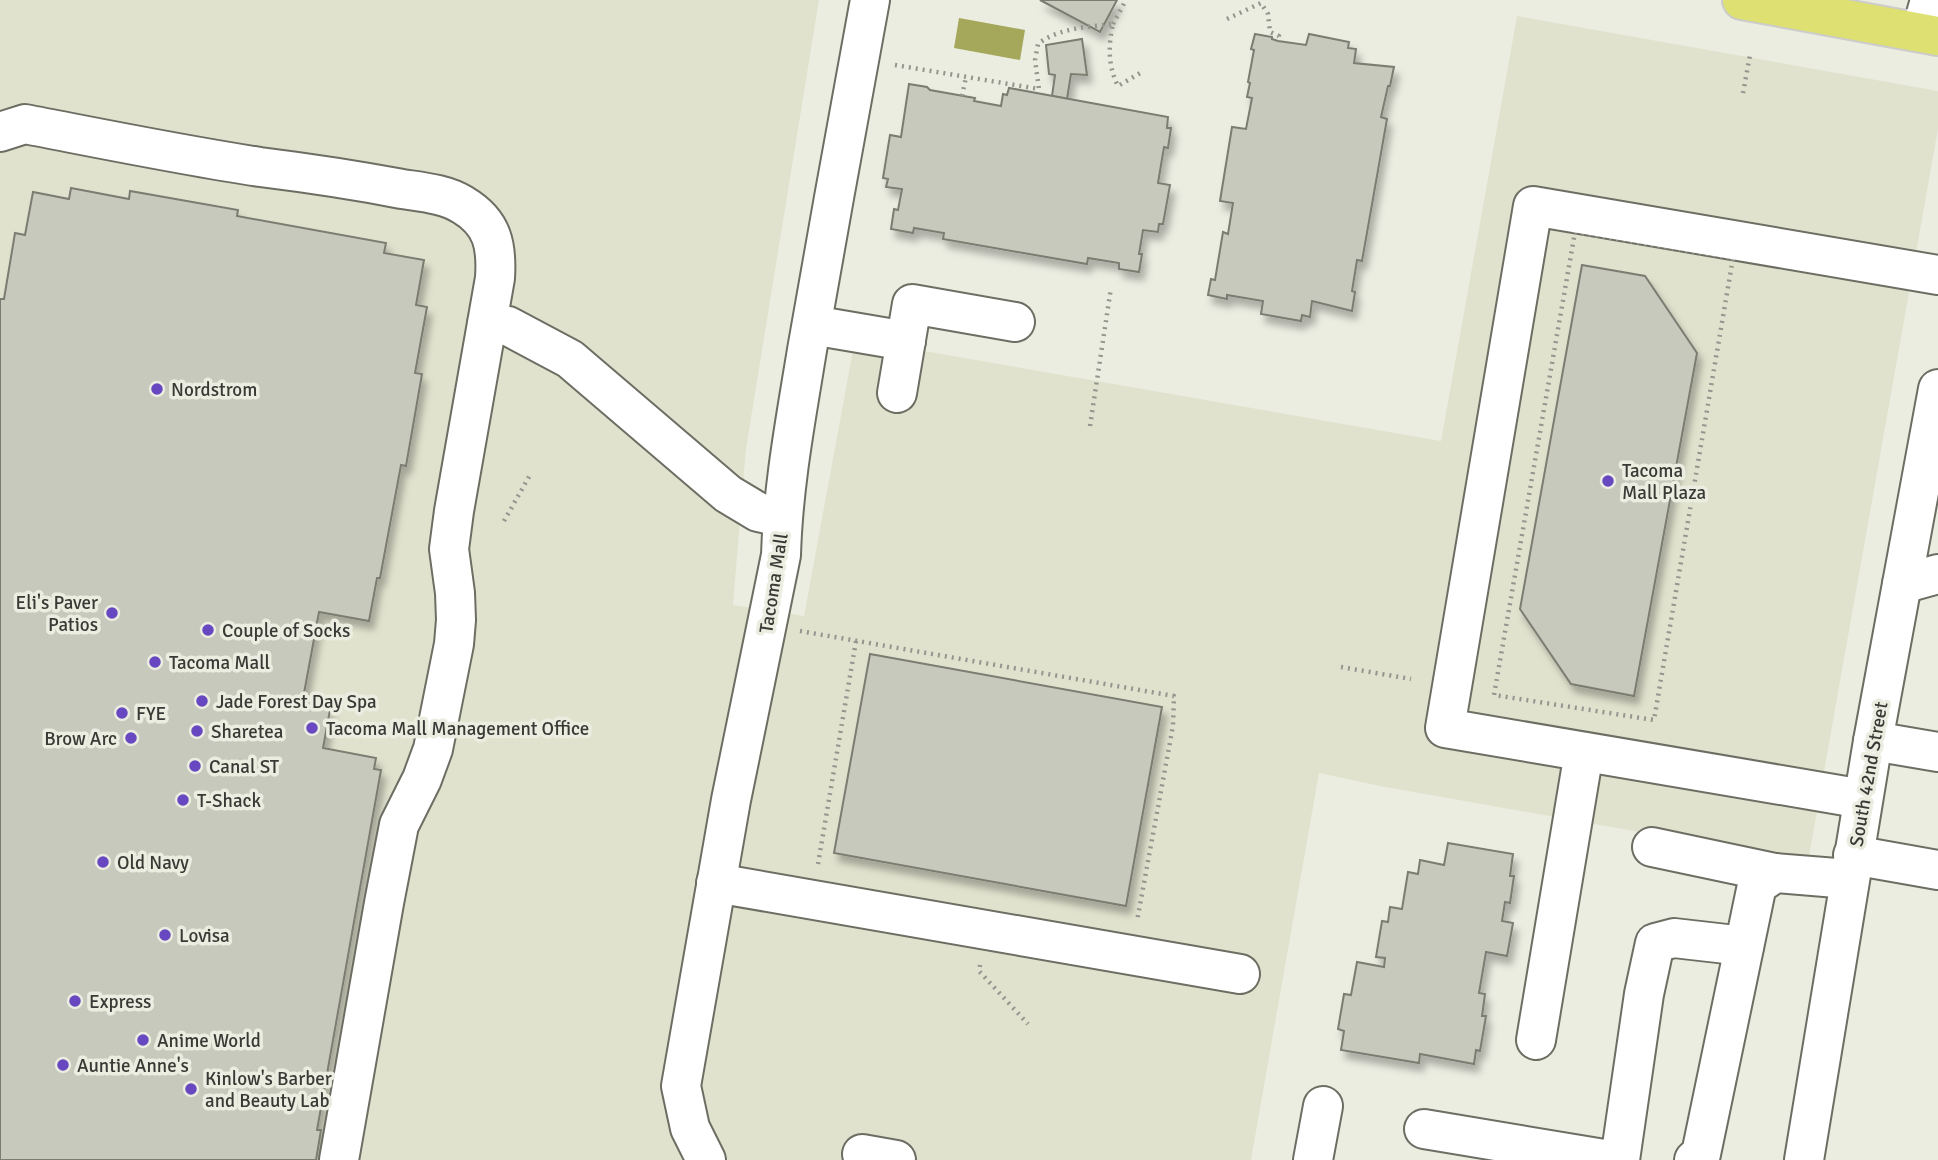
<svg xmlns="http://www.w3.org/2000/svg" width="1938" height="1160" font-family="Signika,sans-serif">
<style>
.built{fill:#e1e2ce}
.water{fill:#a5a85a}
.building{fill:#c8c9bd;stroke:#7c7d72;stroke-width:2;filter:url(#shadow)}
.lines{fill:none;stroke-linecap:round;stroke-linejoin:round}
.minor-casing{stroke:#6d6e63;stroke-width:42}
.major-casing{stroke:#ccccca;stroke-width:42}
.path{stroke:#94958d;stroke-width:4.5;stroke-dasharray:2 5;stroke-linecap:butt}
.minor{stroke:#fff;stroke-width:38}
.major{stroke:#dee071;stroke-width:38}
.poi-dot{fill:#6848c1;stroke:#ecede1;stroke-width:2.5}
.labels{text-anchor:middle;stroke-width:7;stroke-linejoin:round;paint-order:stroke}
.poi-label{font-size:19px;fill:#393a35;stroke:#ecede1;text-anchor:start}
.street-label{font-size:19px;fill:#393a35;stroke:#ecede1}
</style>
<defs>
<filter id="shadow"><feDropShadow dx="4.5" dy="8" stdDeviation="3.5" flood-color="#0004"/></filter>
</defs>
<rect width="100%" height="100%" fill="#ecede1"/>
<polygon class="built" points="0,0 819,0 746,449 733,605 804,616 855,339 1441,441 1517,16 1938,91 1938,129 1808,862 1380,786 1319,773 1251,1160 0,1160"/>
<polygon class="water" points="959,18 1025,30 1020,60 954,48"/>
<g class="building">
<polygon points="1040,0 1117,0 1100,32"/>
<polygon points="1255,34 1272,37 1272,39 1278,41 1306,45 1309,34 1349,42 1348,48 1356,49 1354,63 1394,67 1390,86 1388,86 1381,117 1387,119 1362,261 1357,260 1352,291 1355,292 1352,311 1312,301 1310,317 1302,315 1301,321 1261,314 1263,301 1227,295 1227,299 1208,295 1211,279 1215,280 1223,232 1228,234 1233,203 1220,201 1232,127 1246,129 1252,98 1247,97 1250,83 1248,82 1254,50 1251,49"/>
<polygon points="1082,39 1087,75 1071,74 1067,99 1052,96 1055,75 1049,74 1046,45"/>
<polygon points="909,84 927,87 930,90 975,98 974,101 1001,106 1003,94 1007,95 1009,88 1168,117 1167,128 1171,128 1168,148 1164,147 1158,183 1170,185 1163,224 1159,224 1158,232 1143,230 1139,254 1142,254 1139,272 1119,269 1119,263 1088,258 1087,264 943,239 944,233 914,228 913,233 891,229 894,209 898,210 902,189 886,187 888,179 883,178 890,135 901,137"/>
<polygon points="71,188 129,199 130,191 238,210 237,216 386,243 384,253 424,260 416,305 427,307 415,373 422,374 406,466 401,465 380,578 377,578 369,621 319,612 302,704 330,710 323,748 376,758 374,769 381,770 317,1130 321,1130 316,1160 0,1160 0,299 4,299 15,233 25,235 33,192 69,199"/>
<polygon points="1582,265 1645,276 1697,353 1634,696 1571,684 1520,609"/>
<polygon points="870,654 1162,707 1126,906 834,853"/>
<polygon points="1448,843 1513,854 1510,876 1514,876 1510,903 1505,902 1502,921 1513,923 1507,956 1486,952 1479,993 1485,994 1482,1016 1486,1016 1480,1051 1476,1050 1474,1064 1420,1054 1419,1063 1341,1050 1344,1031 1338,1029 1344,994 1351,995 1357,962 1384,967 1385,958 1376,957 1382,921 1388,922 1390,907 1402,909 1408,872 1418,874 1420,860 1444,865"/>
</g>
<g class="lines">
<g class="minor-casing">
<g id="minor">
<polyline points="1921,32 1930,0"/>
<path d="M0,132L25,124C103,139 181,155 260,167C308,173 355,180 402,189C422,192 446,194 463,205C493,223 497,246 495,278L454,511L449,549L455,593L456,620L454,644L433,749L422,779L399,825L384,903L339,1160"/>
<polyline points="487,324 508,326 570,359 728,494 758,512 782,517"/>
<polyline points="812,325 906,341"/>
<polyline points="897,393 912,304 1015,322"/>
<polyline points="1902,584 1938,574"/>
<polyline points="1873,741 1938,752"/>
<polyline points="1863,799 1445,728 1533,206 1938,275"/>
<polyline points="1652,847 1775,873"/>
<polyline points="1853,855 1938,870"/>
<polyline points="716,883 1240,974"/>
<polyline points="1536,1040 1584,752"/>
<polyline points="1424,1129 1610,1160"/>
<polyline points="862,1154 896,1160"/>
<path d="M706,1160L690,1128L681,1086L731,800L781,555C783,485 796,418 807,350C827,233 849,117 870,0"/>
<polyline points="1313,1160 1323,1106"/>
<polyline points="1620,1160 1644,994 1655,943 1674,938 1744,946"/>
<polyline points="1694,1160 1701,1154 1757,885 1775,873 1849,879"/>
<polyline points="1804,1160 1873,741 1938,389"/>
</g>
</g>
<g class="major-casing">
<polyline id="major" points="1742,0 1938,36"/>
</g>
<g class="path">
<polyline points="1227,19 1261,3 1268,14 1270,32 1279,36 1278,41"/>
<polyline points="1113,24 1126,0"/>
<path d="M895,65L1039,89L1035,60L1038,44C1058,28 1088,27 1113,24C1108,46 1108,66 1118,86L1142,72"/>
<polyline points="1743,93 1750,55"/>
<polyline points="962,96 966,77"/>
<polygon points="1575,232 1733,258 1654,720 1494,695"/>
<polyline points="1090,426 1111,288"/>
<polyline points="504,521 530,475"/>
<polyline points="800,631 1174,696 1173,726 1137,921"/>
<polyline points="1341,667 1411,679"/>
<polyline points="818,864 856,641"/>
<polyline points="980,965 979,971 1028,1024"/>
</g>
<use href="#minor" class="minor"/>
<use href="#major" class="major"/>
</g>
<g class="poi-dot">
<circle cx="157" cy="389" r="7"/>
<circle cx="1608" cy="481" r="7"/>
<circle cx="112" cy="613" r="7"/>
<circle cx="208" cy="630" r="7"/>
<circle cx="155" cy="662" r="7"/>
<circle cx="202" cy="701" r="7"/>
<circle cx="122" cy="713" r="7"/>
<circle cx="312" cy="728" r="7"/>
<circle cx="197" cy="731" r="7"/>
<circle cx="131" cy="738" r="7"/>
<circle cx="195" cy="766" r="7"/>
<circle cx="183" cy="800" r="7"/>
<circle cx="103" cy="862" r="7"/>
<circle cx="165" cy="935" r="7"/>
<circle cx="75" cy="1001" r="7"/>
<circle cx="143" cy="1040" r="7"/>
<circle cx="63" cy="1065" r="7"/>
<circle cx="191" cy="1089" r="7"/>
</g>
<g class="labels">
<g class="poi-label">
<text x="171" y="396">Nordstrom</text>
<text x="1622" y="477">Tacoma<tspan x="1622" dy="22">Mall Plaza</tspan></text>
<text x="98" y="609" text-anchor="end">Eli's Paver<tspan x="98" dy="22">Patios</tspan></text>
<text x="222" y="637">Couple of Socks</text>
<text x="169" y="669">Tacoma Mall</text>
<text x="216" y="708">Jade Forest Day Spa</text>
<text x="136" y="720">FYE</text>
<text x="326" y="735">Tacoma Mall Management Office</text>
<text x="211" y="738">Sharetea</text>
<text x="117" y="745" text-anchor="end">Brow Arc</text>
<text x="209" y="773">Canal ST</text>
<text x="197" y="807">T-Shack</text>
<text x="117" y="869">Old Navy</text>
<text x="179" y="942">Lovisa</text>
<text x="89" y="1008">Express</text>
<text x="157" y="1047">Anime World</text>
<text x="77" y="1072">Auntie Anne's</text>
<text x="205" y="1085">Kinlow's Barber<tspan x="205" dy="22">and Beauty Lab</tspan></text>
</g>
<g class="street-label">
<text transform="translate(773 583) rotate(-81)" y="7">Tacoma Mall</text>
<text transform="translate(1868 774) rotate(-80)" y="7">South 42nd Street</text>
</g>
</g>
</svg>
